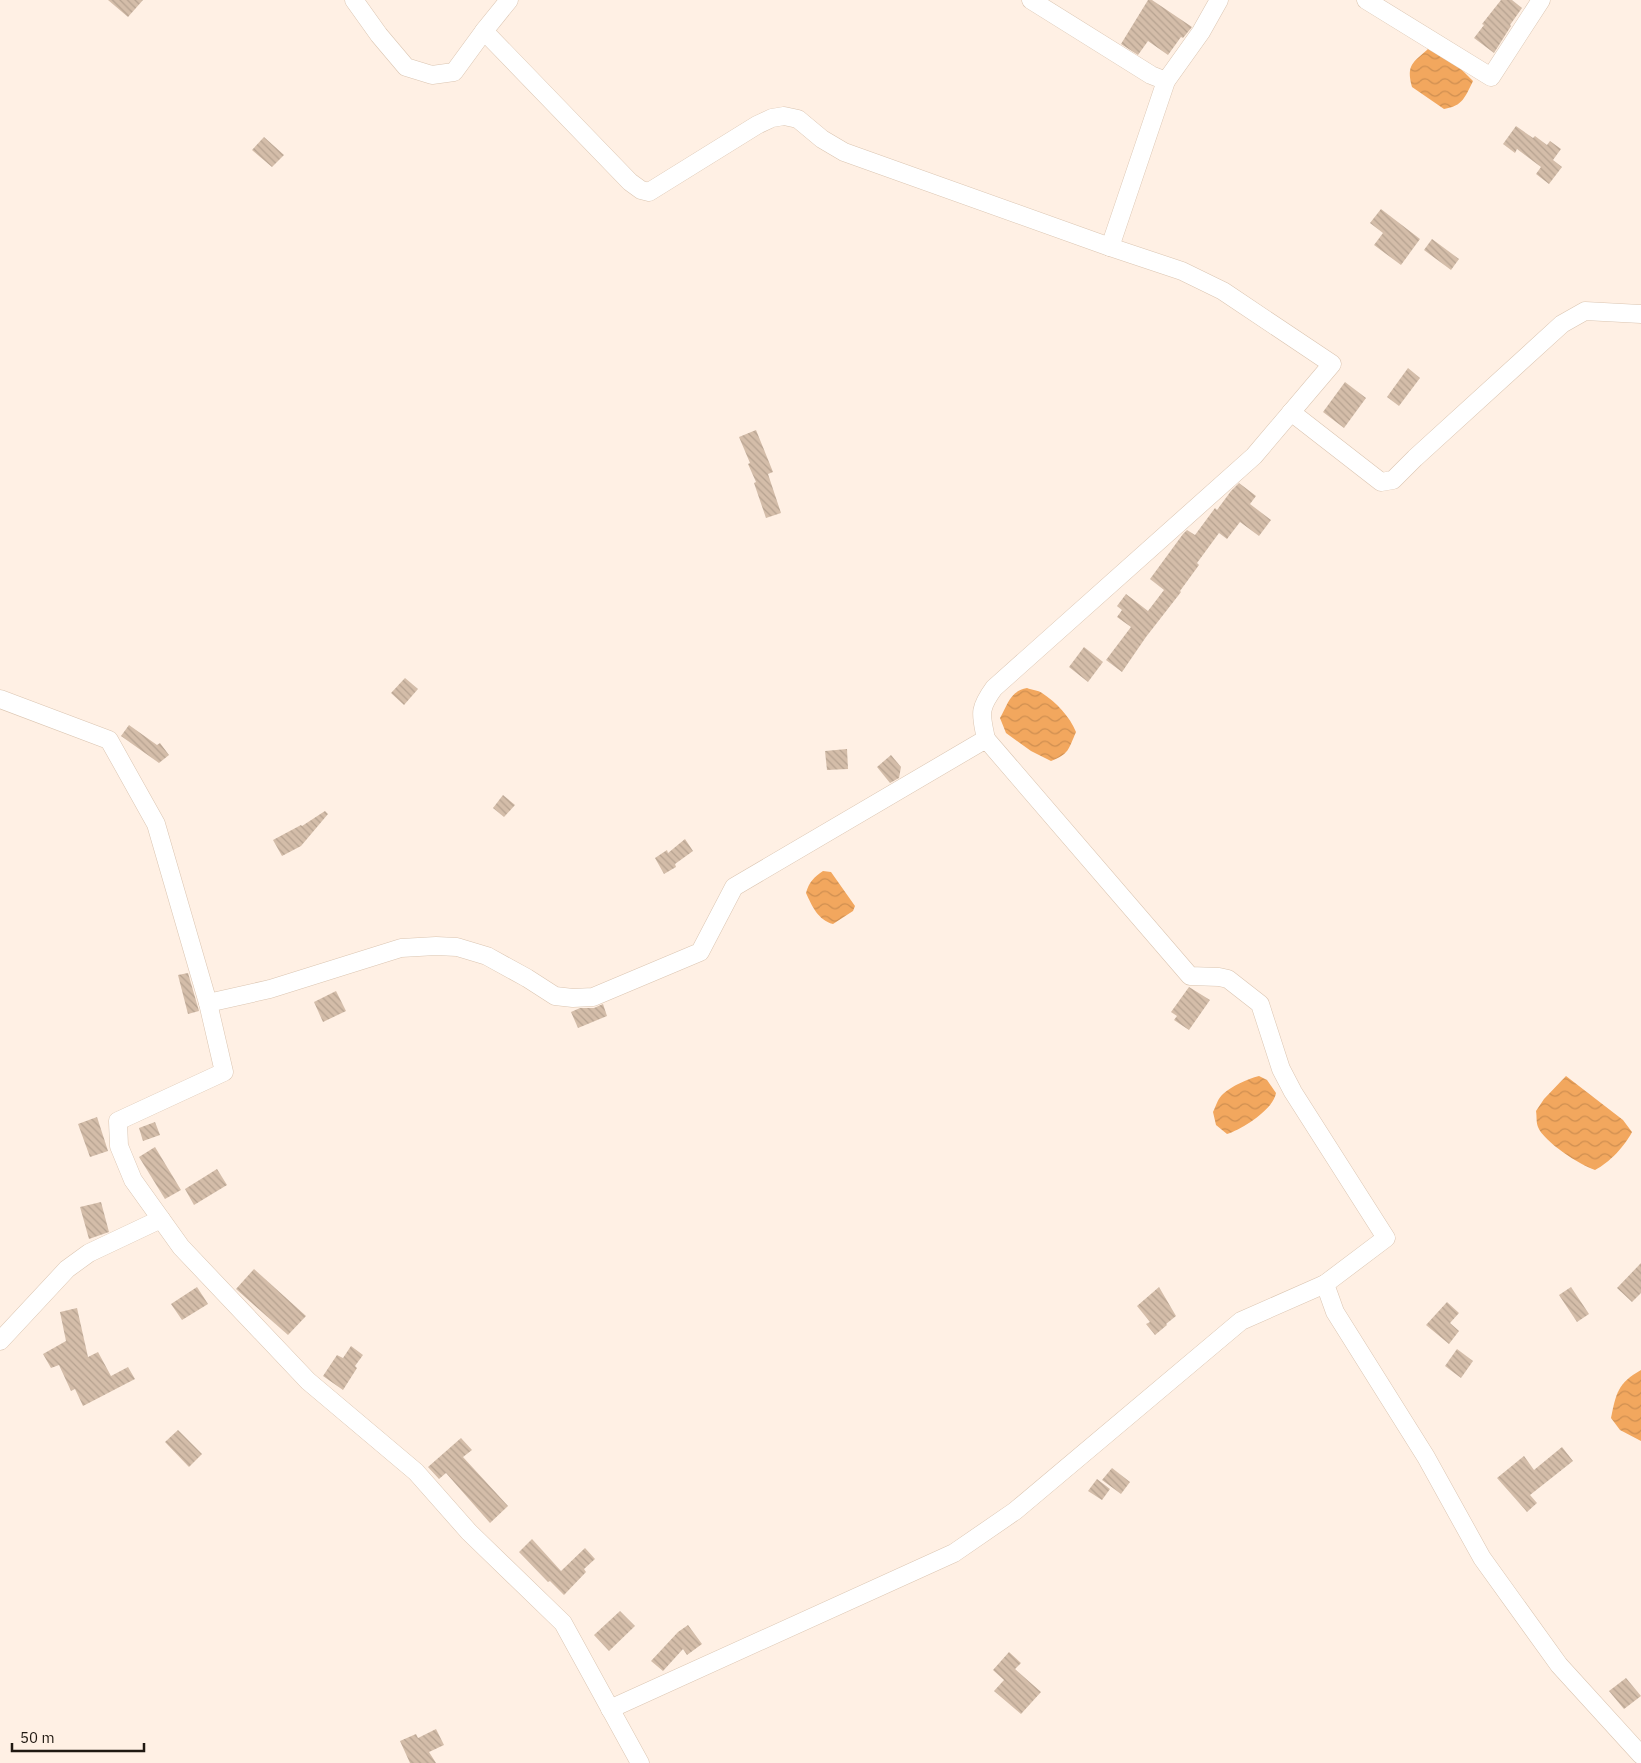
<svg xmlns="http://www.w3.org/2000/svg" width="1641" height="1763" font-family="'IBM Plex Sans',sans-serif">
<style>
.water{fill:url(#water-waves)}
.building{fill:url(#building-back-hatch)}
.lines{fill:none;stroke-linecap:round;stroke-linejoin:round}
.minor-casing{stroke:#dbc5b1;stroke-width:19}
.minor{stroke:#fff;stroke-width:18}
</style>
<defs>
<pattern id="water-waves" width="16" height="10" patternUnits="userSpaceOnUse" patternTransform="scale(1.25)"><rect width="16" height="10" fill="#f2a75e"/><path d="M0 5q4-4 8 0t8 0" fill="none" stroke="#cf8f51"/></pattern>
<pattern id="building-back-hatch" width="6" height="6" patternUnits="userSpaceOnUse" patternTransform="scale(1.25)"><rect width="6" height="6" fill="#d4bda9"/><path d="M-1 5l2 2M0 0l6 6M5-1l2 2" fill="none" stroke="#b6a290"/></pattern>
</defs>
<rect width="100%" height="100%" fill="#fff0e4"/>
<g class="water">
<path d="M1429,48L1459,67L1473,81C1465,97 1463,106 1444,109L1412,87C1406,64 1413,63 1429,48Z"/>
<path d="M1027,688C1032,690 1038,690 1042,693C1056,702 1070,717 1076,732C1068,750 1069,754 1051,761L1031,751L1006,733L1000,718C1008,704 1010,691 1027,688Z"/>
<path d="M823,871L831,872L855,906L853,911L833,924C818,920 812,906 806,893C809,882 814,877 823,871Z"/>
<path d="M1259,1076L1267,1080L1276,1093C1273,1110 1242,1129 1227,1134L1216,1125L1213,1112C1216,1106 1218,1098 1223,1094C1232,1086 1247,1079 1259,1076Z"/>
<path d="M1566,1076L1623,1120L1632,1132C1625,1146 1609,1163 1595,1170C1580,1165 1544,1142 1538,1127C1536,1122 1537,1117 1536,1111L1544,1099Z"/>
<path d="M1641,1370V1441L1620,1430L1611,1418C1616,1393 1618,1383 1641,1370Z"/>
</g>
<g class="building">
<polygon points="108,0 143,0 128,17"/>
<polygon points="1148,0 1152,0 1192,27 1183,38 1181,37 1168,55 1148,41 1138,55 1121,44"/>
<polygon points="1501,0 1512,0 1522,8 1510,25 1511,26 1494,53 1474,38 1484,25 1482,24"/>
<polygon points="1516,126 1533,138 1535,136 1547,145 1550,141 1561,149 1553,160 1562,167 1549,184 1536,174 1541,167 1517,149 1515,153 1503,144"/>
<polygon points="264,137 284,155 272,167 252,150"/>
<polygon points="1381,209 1420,239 1401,265 1374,245 1383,233 1370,223"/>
<polygon points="1432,239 1459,259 1451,270 1424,250"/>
<polygon points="1408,368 1420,378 1399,406 1387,397"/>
<polygon points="1345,382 1366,398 1344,428 1323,412"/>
<polygon points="756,430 773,472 768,474 781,513 766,518 754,483 756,482 748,464 750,463 739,437"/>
<polygon points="1239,483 1256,496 1250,504 1271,520 1259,536 1240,522 1227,539 1219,533 1197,563 1199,565 1180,591 1181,592 1146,637 1122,672 1106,660 1131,627 1117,617 1122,610 1117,606 1126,594 1148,611 1164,590 1150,579 1183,534 1187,530 1195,535 1215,508 1217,510 1231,491"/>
<polygon points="1084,647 1103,662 1088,682 1069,667"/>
<polygon points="405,678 418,689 404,705 391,693"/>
<polygon points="129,725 157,745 160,743 169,755 159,763 121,736"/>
<polygon points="847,749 848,769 827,770 825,751"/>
<polygon points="891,755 901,767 899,778 890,783 877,767"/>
<polygon points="503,795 515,805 504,817 493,808"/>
<polygon points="325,811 328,814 301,846 282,856 273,840 301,825 302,826"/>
<polygon points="685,839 693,851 675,864 676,867 664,874 655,858 667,850 668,853"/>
<polygon points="188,973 199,1011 188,1014 178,975"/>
<polygon points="1189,987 1210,1000 1189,1030 1174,1020 1177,1016 1171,1012"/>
<polygon points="336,991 346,1011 323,1022 314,1002"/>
<polygon points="603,1004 607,1016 578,1028 571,1012 580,1008 594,1008"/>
<polygon points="97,1117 108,1151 90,1157 78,1124"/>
<polygon points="155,1122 160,1135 143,1141 139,1128"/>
<polygon points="155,1147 181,1190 165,1199 139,1157"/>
<polygon points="217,1169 227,1185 194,1205 185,1189"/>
<polygon points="101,1202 109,1232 89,1239 80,1207"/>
<polygon points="1641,1263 1641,1293 1632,1302 1617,1288"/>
<polygon points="254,1269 306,1316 288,1335 236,1289"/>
<polygon points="197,1287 208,1304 182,1320 171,1304"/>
<polygon points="1159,1287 1176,1316 1166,1324 1167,1325 1155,1335 1146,1324 1150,1322 1137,1306"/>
<polygon points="1571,1287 1589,1314 1577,1322 1559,1295"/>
<polygon points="1447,1302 1459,1313 1450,1323 1459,1331 1449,1344 1426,1325"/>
<polygon points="77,1308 88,1357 98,1352 111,1376 128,1367 135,1379 83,1406 75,1389 71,1391 59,1365 51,1368 43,1354 66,1341 60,1312"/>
<polygon points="351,1346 363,1355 355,1366 357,1368 343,1390 323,1376 337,1355 343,1358"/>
<polygon points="1457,1349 1473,1361 1461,1378 1445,1366"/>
<polygon points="178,1430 202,1454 189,1467 165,1442"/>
<polygon points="461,1438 472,1450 463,1457 508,1506 490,1523 446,1473 439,1479 428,1467"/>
<polygon points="1562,1447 1573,1461 1530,1495 1537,1503 1527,1512 1497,1478 1524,1456 1534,1470"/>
<polygon points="1112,1468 1130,1482 1121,1494 1102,1480"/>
<polygon points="1097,1479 1110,1489 1102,1500 1088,1491"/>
<polygon points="532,1539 561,1571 585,1548 595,1559 584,1569 586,1572 564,1595 550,1581 548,1582 519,1552"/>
<polygon points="620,1611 635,1626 609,1651 594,1635"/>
<polygon points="688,1625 702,1644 687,1655 683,1649 663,1671 651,1661 678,1632"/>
<polygon points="1009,1652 1021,1663 1015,1669 1041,1692 1021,1714 994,1691 1004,1680 993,1670"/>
<polygon points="1626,1678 1641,1696 1624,1709 1609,1691"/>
<polygon points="436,1729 444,1745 429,1752 436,1763 410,1763 400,1741 416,1734 418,1738"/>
</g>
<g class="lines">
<g class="minor-casing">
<g id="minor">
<polyline points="354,0 379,35 406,67 432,75 454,72 484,31 630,182 641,190 649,192 757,125 772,118 784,116 798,119 822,139 844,152 1110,247 1166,81 1201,32 1219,0"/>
<polyline points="1031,0 1151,75 1166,81"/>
<polyline points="1366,0 1491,77 1541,0"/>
<polyline points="484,31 509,0"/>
<polyline points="1291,412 1381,482 1393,480 1415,458 1562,324 1585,311 1641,314"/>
<polyline points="0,699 109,740 156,824 208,1003 224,1072 118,1121 119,1146 133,1180 181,1247 308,1381 416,1472 469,1532 563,1623 640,1763"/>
<path d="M986,739C981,714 978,710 994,688L1254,456L1332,364L1223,291L1182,271L1110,247"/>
<polyline points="208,1003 270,989 401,948 436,946 457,947 487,956 527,978 555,996 573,998 593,997 700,952 734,887 986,739 1190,976 1219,977 1228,979 1260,1004 1281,1069 1293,1092 1386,1238 1325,1284 1335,1312 1426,1457 1482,1558 1559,1665 1641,1755"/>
<polyline points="0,1341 67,1269 89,1253 161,1219"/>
<polyline points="610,1709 954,1553 1015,1511 1241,1321 1325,1284"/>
</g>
</g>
<use href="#minor" class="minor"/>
</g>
<path d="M12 1743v8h132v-8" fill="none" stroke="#201811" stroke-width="2.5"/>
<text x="20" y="1743" font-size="15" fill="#201811" stroke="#fff0e4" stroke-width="4" paint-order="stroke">50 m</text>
</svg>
